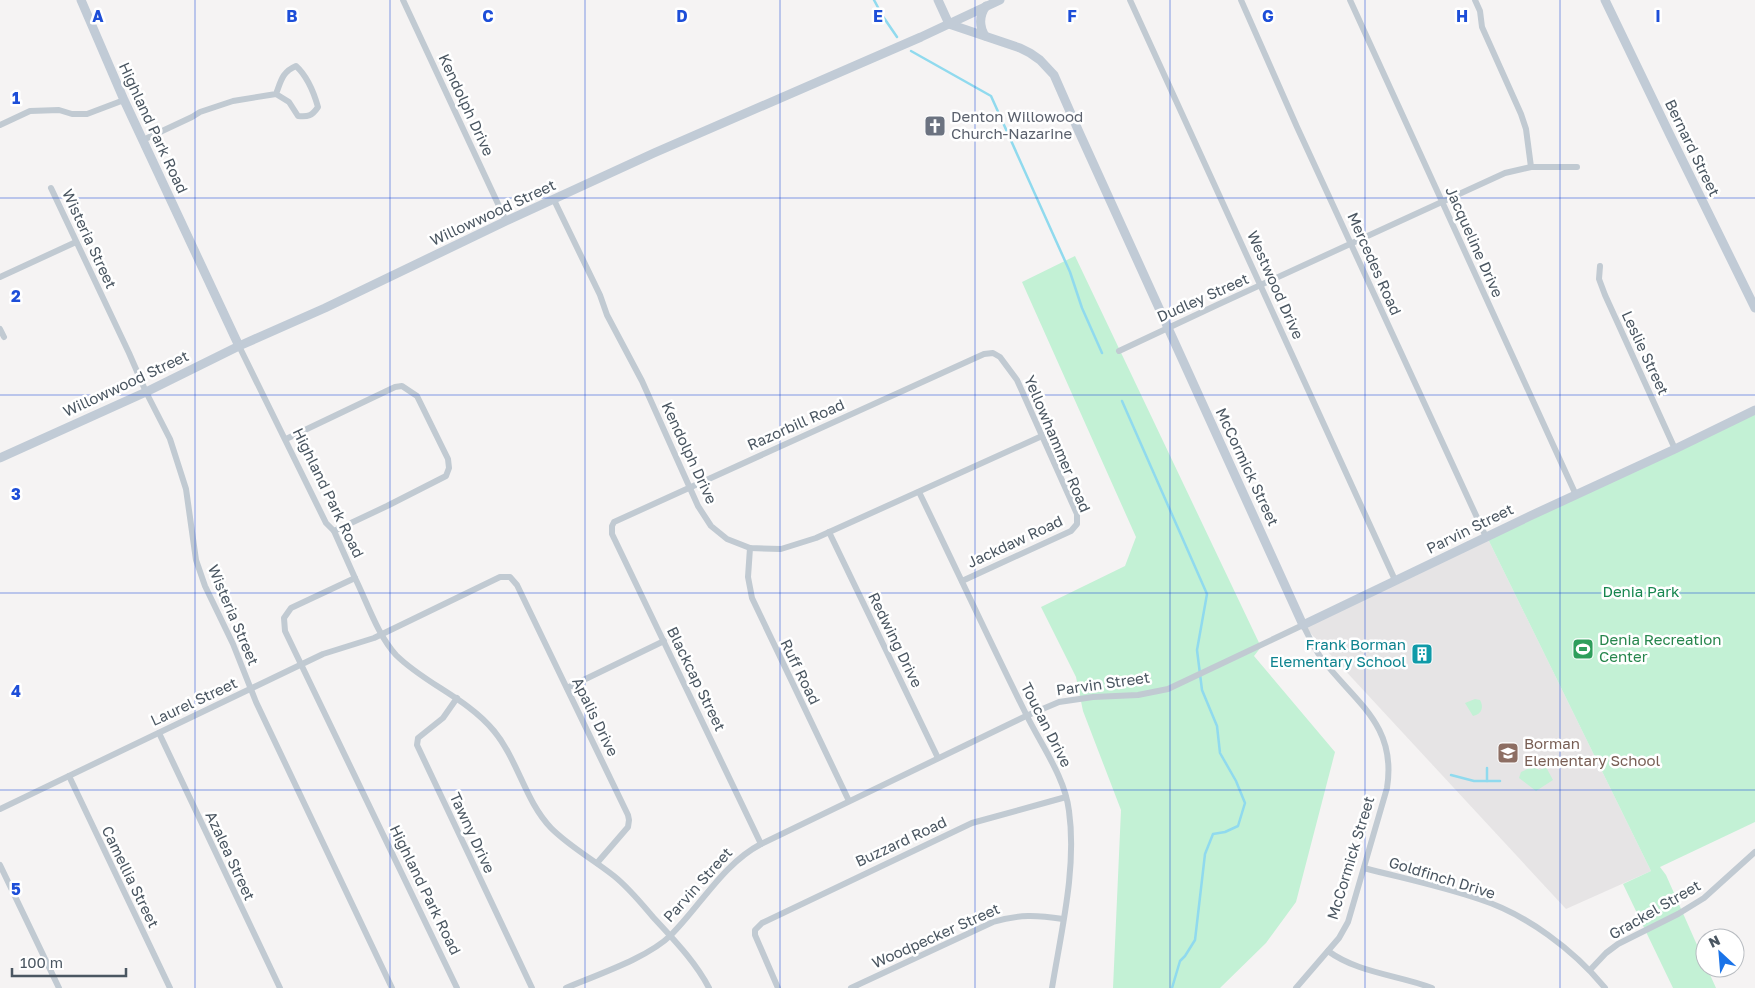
<svg xmlns="http://www.w3.org/2000/svg" width="1755" height="988" font-family="'Golos Text',sans-serif">
<style>
.education{fill:#e6e4e5}
.green{fill:#c3f1d5}
.lines{fill:none;stroke-linecap:round;stroke-linejoin:round}
.stream{stroke:#90daee;stroke-width:2.5}
.street{stroke:#c1cad2;stroke-width:6}
.secondary{stroke:#c1cbd6;stroke-width:9}
.grid{fill:none;stroke:#1d4ed8;stroke-width:1;stroke-opacity:0.55}
.labels{text-anchor:middle;stroke-width:5;stroke-linejoin:round;paint-order:stroke}
.street-label{font-size:15px;fill:#4a5661;stroke:#fff}
.worship-label{font-size:15px;fill:#5b616d;stroke:#fff;text-anchor:start}
.park-label{font-size:15px;fill:#17864f;stroke:#fff}
.leisure-label{font-size:15px;fill:#27864d;stroke:#fff;text-anchor:start}
.culture-label{font-size:15px;fill:#0d838f;stroke:#fff;text-anchor:end}
.education-label{font-size:15px;fill:#785e54;stroke:#fff;text-anchor:start}
.grid-label{font-size:16px;text-anchor:middle;font-weight:bold;fill:#1d4ed8;stroke:#fff;stroke-width:5;stroke-linejoin:round;paint-order:stroke}
</style>
<rect width="100%" height="100%" fill="#f5f3f3"/>
<polygon class="education" points="1487,537 1651,871 1566,909 1303,625"/>
<g class="green">
<polygon points="1075,256 1261,647 1254,656 1335,752 1296,902 1266,943 1220,988 1113,988 1121,810 1083,711 1076,677 1041,607 1125,566 1136,537 1022,282"/>
<polygon points="1755,411 1755,822 1660,867 1666,875 1705,963 1705,968 1707,968 1716,988 1673,988 1623,884 1651,871 1487,537"/>
<path d="M1475,699L1480,700C1484,707 1482,714 1473,716L1465,703Z"/>
<polygon points="1534,766 1539,770 1546,767 1553,780 1536,791 1519,778 1521,772"/>
</g>
<g class="lines">
<g class="stream">
<polyline points="874,0 882,15 897,37"/>
<polyline points="911,51 991,96 1070,272 1082,308 1102,353"/>
<polyline points="1122,401 1207,594 1197,650 1202,690 1217,726 1220,753 1236,781 1245,803 1238,826 1225,832 1213,834 1205,854 1195,940 1185,956 1180,961 1172,988"/>
<polyline points="1451,775 1474,781 1500,781"/>
<polyline points="1487,781 1487,768"/>
</g>
<g class="street">
<polyline points="403,0 506,221"/>
<polyline points="1130,0 1395,580"/>
<polyline points="1241,0 1297,127 1486,537"/>
<polyline points="1350,0 1576,495"/>
<polyline points="1475,0 1480,11 1482,27 1521,114 1526,129 1531,167"/>
<polyline points="0,125 30,111 59,110 72,114 87,114 124,100"/>
<path d="M143,140L192,117L200,112L233,101L276,94L289,102L298,116C308,117 312,116 318,107C314,93 307,76 296,66C282,72 281,81 276,94"/>
<polyline points="51,188 129,353 146,392 170,439 186,489 196,560 205,586 233,644 256,702 392,988"/>
<polyline points="554,200 600,295 607,315 642,381 698,506 711,526 727,539 750,548 781,549 816,538 1042,436"/>
<polyline points="1600,266 1599,279 1605,295 1675,449"/>
<polyline points="0,277 76,242"/>
<polyline points="0,329 4,337"/>
<polyline points="239,346 326,523 334,531 355,578 291,608 284,618 285,631 457,988"/>
<polyline points="1119,351 1217,305 1505,173 1531,167 1577,167"/>
<polyline points="286,439 395,387 402,386 417,396 448,459 449,468 446,476 387,506 334,531"/>
<path d="M919,492C955,566 989,640 1026,714C1041,745 1065,777 1069,811C1077,868 1061,932 1052,988"/>
<polyline points="829,532 938,758"/>
<polyline points="750,548 748,577 752,598 849,801"/>
<path d="M355,578C367,602 378,636 396,655C425,684 467,698 494,731C518,760 525,801 551,828C570,847 594,860 614,876C629,888 641,903 653,917C673,939 695,961 709,988"/>
<polyline points="567,688 664,641"/>
<polyline points="457,698 443,718 418,738 417,745 532,988"/>
<polyline points="159,733 280,988"/>
<polyline points="69,776 170,988"/>
<polyline points="0,809 323,654 374,638 500,577 510,577 517,585 628,815 629,820 628,827 597,863"/>
<polyline points="761,844 612,534 612,526 614,522 984,354 993,353 1000,357 1017,380 1077,514 1077,524 1071,531 962,581"/>
<polyline points="0,865 59,988"/>
<path d="M1364,868C1402,878 1441,886 1479,899C1526,914 1574,950 1605,988"/>
<path d="M1328,951C1358,973 1398,975 1432,988"/>
<polyline points="1590,970 1606,953 1618,944 1678,914 1704,898 1755,852"/>
<path d="M566,988C596,975 648,958 671,935C701,905 723,864 761,844L1026,716L1059,702L1093,697L1138,695L1168,689L1303,625C1309,636 1314,649 1322,659C1356,703 1397,725 1387,788L1348,922L1339,938L1296,988"/>
<polyline points="778,988 755,935 755,930 762,923 972,823 1066,797"/>
<path d="M851,988L993,922C1019,914 1037,915 1063,919"/>
</g>
<g class="secondary">
<polyline points="81,0 124,100 239,346"/>
<polyline points="938,0 949,24 1020,48 1030,53 1040,60 1054,75 1079,132 1303,625 1530,516 1675,449 1755,410"/>
<polyline points="1605,0 1670,135 1755,308"/>
<path d="M985,36C979,26 979,16 986,6"/>
<polyline points="0,458 146,392 239,346 325,308 506,221 654,153 921,37 1000,0"/>
</g>
</g>
<path class="grid" d="M195,0V988M390,0V988M585,0V988M780,0V988M975,0V988M1170,0V988M1365,0V988M1560,0V988M0,198H1755M0,395H1755M0,593H1755M0,790H1755"/>
<defs>
<g id="church-square" transform="scale(1.125)"><rect x="-9" y="-9" width="18" height="18" rx="4" fill="#6b7280" stroke="#fff"/><path d="M-1.2-6h2.4v3.5h3.3v2.4h-3.3V6h-2.4V-.1h-3.3v-2.4h3.3Z" fill="#fff"/></g>
<g id="stadium-square" transform="scale(1.125)"><rect x="-9" y="-9" width="18" height="18" rx="4" fill="#2e9e5b" stroke="#fff"/><path d="M0-5a6.5 5 0 1 0 0 10a6.5 5 0 1 0 0-10ZM-3.5-1.8h7v3.6h-7Z" fill="#fff"/></g>
<g id="building-square" transform="scale(1.125)"><rect x="-9" y="-9" width="18" height="18" rx="4" fill="#0f9aa8" stroke="#fff"/><path d="M-4-6H4V6H1V3H-1V6H-4ZM-2.5-4.3h1.7v1.8h-1.7ZM.8-4.3h1.7v1.8H.8ZM-2.5-1h1.7V.8h-1.7ZM.8-1h1.7V.8H.8Z" fill="#fff"/></g>
<g id="school-square" transform="scale(1.125)"><rect x="-9" y="-9" width="18" height="18" rx="4" fill="#8d6e63" stroke="#fff"/><path d="M0-5L7-2L0 1L-7-2ZM-4 1L0 2.5L4 1V4Q0 6-4 4Z" fill="#fff"/></g>
</defs>
<g fill-rule="evenodd">
<use href="#church-square" x="935" y="126"/>
<use href="#stadium-square" x="1583" y="649"/>
<use href="#building-square" x="1422" y="654"/>
<use href="#school-square" x="1508" y="753"/>
</g>
<g class="labels">
<g class="street-label">
<text transform="translate(466 105) rotate(65)" y="5">Kendolph Drive</text>
<text transform="translate(153 128) rotate(65)" y="5">Highland Park Road</text>
<text transform="translate(1692 148) rotate(64)" y="5">Bernard Street</text>
<text transform="translate(493 213) rotate(-25)" y="5">Willowwood Street</text>
<text transform="translate(89 239) rotate(65)" y="5">Wisteria Street</text>
<text transform="translate(1474 242) rotate(66)" y="5">Jacqueline Drive</text>
<text transform="translate(1374 264) rotate(66)" y="5">Mercedes Road</text>
<text transform="translate(1275 285) rotate(66)" y="5">Westwood Drive</text>
<text transform="translate(1203 298) rotate(-24)" y="5">Dudley Street</text>
<text transform="translate(1645 353) rotate(65)" y="5">Leslie Street</text>
<text transform="translate(126 384) rotate(-25)" y="5">Willowwood Street</text>
<text transform="translate(796 425) rotate(-24)" y="5">Razorbill Road</text>
<text transform="translate(1057 444) rotate(67)" y="5">Yellowhammer Road</text>
<text transform="translate(689 453) rotate(65)" y="5">Kendolph Drive</text>
<text transform="translate(1247 467) rotate(65)" y="5">McCormick Street</text>
<text transform="translate(328 493) rotate(64)" y="5">Highland Park Road</text>
<text transform="translate(1470 529) rotate(-26)" y="5">Parvin Street</text>
<text transform="translate(1015 542) rotate(-25)" y="5">Jackdaw Road</text>
<text transform="translate(233 615) rotate(67)" y="5">Wisteria Street</text>
<text transform="translate(895 640) rotate(64)" y="5">Redwing Drive</text>
<text transform="translate(800 672) rotate(64)" y="5">Ruff Road</text>
<text transform="translate(696 679) rotate(64)" y="5">Blackcap Street</text>
<text transform="translate(1103 684) rotate(-8)" y="5">Parvin Street</text>
<text transform="translate(194 702) rotate(-25)" y="5">Laurel Street</text>
<text transform="translate(595 717) rotate(64)" y="5">Apalis Drive</text>
<text transform="translate(1046 725) rotate(63)" y="5">Toucan Drive</text>
<text transform="translate(472 833) rotate(65)" y="5">Tawny Drive</text>
<text transform="translate(901 842) rotate(-25)" y="5">Buzzard Road</text>
<text transform="translate(230 856) rotate(65)" y="5">Azalea Street</text>
<text transform="translate(1351 858) rotate(-73)" y="5">McCormick Street</text>
<text transform="translate(130 877) rotate(64)" y="5">Camellia Street</text>
<text transform="translate(1442 878) rotate(17)" y="5">Goldfinch Drive</text>
<text transform="translate(698 885) rotate(-48)" y="5">Parvin Street</text>
<text transform="translate(425 890) rotate(64)" y="5">Highland Park Road</text>
<text transform="translate(1655 910) rotate(-30)" y="5">Grackel Street</text>
<text transform="translate(936 936) rotate(-24)" y="5">Woodpecker Street</text>
</g>
<g class="worship-label">
<text x="951" y="122">Denton Willowood<tspan x="951" dy="17">Church-Nazarine</tspan></text>
</g>
<g class="park-label">
<text x="1641" y="597">Denia Park</text>
</g>
<g class="leisure-label">
<text x="1599" y="645">Denia Recreation<tspan x="1599" dy="17">Center</tspan></text>
</g>
<g class="culture-label">
<text x="1406" y="650">Frank Borman<tspan x="1406" dy="17">Elementary School</tspan></text>
</g>
<g class="education-label">
<text x="1524" y="749">Borman<tspan x="1524" dy="17">Elementary School</tspan></text>
</g>
</g>
<g class="grid-label">
<text x="98" y="22">A</text>
<text x="292" y="22">B</text>
<text x="488" y="22">C</text>
<text x="682" y="22">D</text>
<text x="878" y="22">E</text>
<text x="1072" y="22">F</text>
<text x="1268" y="22">G</text>
<text x="1462" y="22">H</text>
<text x="1658" y="22">I</text>
<text x="16" y="104">1</text>
<text x="16" y="302">2</text>
<text x="16" y="500">3</text>
<text x="16" y="697">4</text>
<text x="16" y="895">5</text>
</g>
<g transform="translate(1720 953) rotate(334)"><circle r="24" fill="#ffffff" stroke="#b7bbc0"/>
<path d="M0-4L9 19L0 12L-9 19Z" fill="#1a73e8"/>
<text y="-8" font-size="14" font-weight="bold" text-anchor="middle" fill="#4a5661">N</text>
</g>
<path d="M12 968v8h114v-8" fill="none" stroke="#4a5661" stroke-width="2.5"/>
<text x="20" y="968" font-size="15" fill="#4a5661" stroke="#ffffff" stroke-width="4" paint-order="stroke">100 m</text>
</svg>
